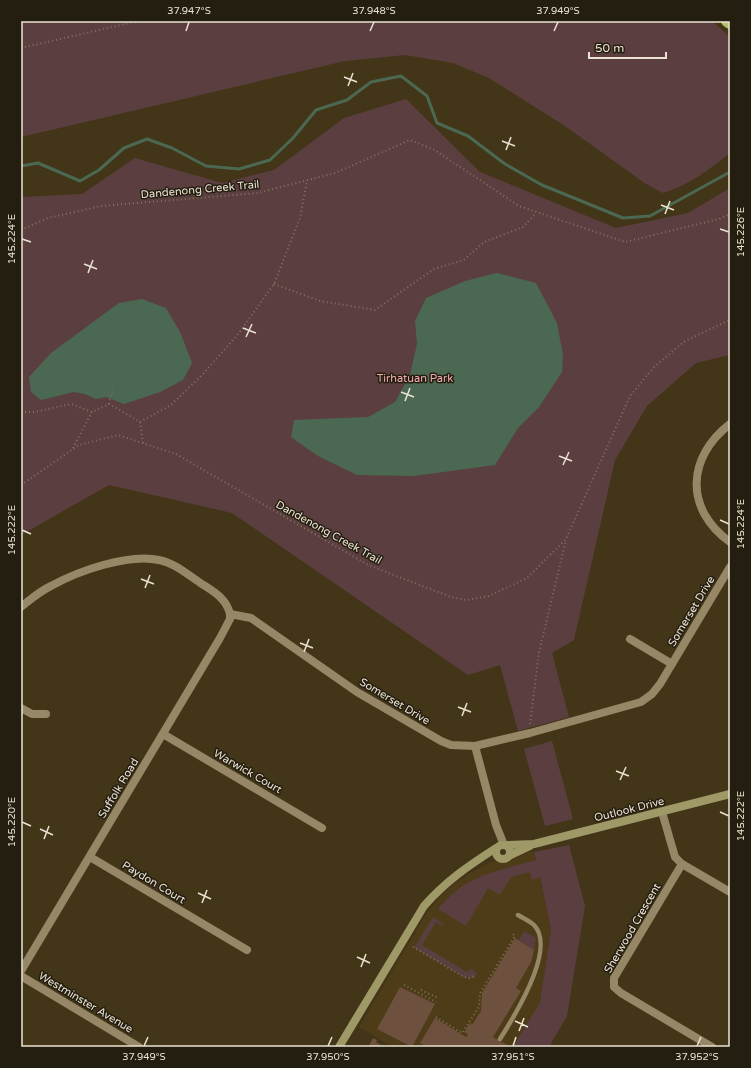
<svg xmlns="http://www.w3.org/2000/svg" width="751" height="1068" font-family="'Varela Round',sans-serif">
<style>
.built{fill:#4d3c17}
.green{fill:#5b3f40}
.water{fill:#4b6852}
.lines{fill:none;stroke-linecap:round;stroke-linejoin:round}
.stream{stroke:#4b6852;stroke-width:3}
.building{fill:#6e503f}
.path{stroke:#80745b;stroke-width:2;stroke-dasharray:1 3;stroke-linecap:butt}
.lane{stroke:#968767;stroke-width:4.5}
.street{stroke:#968767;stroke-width:8}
.secondary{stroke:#9e9967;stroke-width:8}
.highway{stroke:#b1c366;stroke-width:12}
.ticks{fill:none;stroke:#ebe3d2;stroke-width:1.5}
.labels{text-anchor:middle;stroke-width:3;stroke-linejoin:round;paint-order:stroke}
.street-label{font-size:11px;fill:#ebe3d2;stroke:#241e11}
.park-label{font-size:11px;fill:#f0adb0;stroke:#241e11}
.neatline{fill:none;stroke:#ebe3d2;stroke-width:1.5}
.ticks-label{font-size:10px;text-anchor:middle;fill:#ebe3d2}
</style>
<rect width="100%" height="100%" fill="#433518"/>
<polygon class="built" points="529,852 534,852 551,930 540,1002 513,1047 393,1047 359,1027 426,914 439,898 454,884 470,873 492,861 506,862"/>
<g class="green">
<path d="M21,21H712L730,37V153C710,169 688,186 663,193L646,184L565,126L489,78L453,63L405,55L345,61L21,137Z"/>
<polygon points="406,99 480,172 616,228 688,213 730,188 730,355 696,363 647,406 615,460 574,640 552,653 569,717 518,731 500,665 468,675 232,513 109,485 21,535 21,197 82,194 135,158 222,183 274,170 344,118"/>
<polygon points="552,741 573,819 545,826 524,749"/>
<path d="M569,845L585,906L567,1016L549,1047H513L540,1002L551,930L540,877L532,880L530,872L511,877L500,895L488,888L466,926L438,909C467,875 494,872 536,860L534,852Z"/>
<polygon points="433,917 444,924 443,926 436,922 422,945 467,972 470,969 477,973 474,978 464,977 414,948"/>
<polygon points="524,931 536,938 534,950 519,940"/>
</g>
<g class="water">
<polygon points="497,273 536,283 557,323 563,355 562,372 539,407 518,428 495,465 414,476 357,475 318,456 291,437 294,420 368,417 395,402 410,375 417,344 415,321 426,298 465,281"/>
<polygon points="142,299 166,308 181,334 192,363 183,380 160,392 124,404 106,397 96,399 85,394 74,392 41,400 31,392 29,377 51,353 119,303"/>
</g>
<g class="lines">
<polyline class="stream" points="21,166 38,163 80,181 99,170 124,148 147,139 172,148 206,166 239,169 270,160 293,138 316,110 347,100 371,82 401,76 427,96 437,123 468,136 505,164 542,185 623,218 650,216 730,172"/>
</g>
<g class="building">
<polygon points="515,938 534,950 531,962 516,988 521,991 493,1037 507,1045 505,1047 427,1047 420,1043 435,1018 466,1037 468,1034 464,1032 470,1023 472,1025 481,1011 482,993"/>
<polygon points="400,987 435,1004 412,1047 377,1029"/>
<polygon points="373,1038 377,1040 376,1042 384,1047 368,1047"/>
</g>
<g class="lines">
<g class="path">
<polyline points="21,48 138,21"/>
<polyline points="21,230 48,218 101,206 258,193 335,173 410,140 433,149 519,206 625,242 719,219 730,214"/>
<polyline points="274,284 320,301 375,310 434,269 464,260 484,242 523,227 536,213"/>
<polyline points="109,404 113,388"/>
<polyline points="21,412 35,412 71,404 92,412 109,404 140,422 171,405 203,374 239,333 274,284 300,218 307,181"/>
<polyline points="140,422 143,443"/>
<polyline points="73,448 92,412"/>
<polyline points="21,485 79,445 118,435 176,454 368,565 451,597 466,600 489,596 527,578 566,539 630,396 654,367 685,341 730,320"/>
<polyline points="530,724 539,652 566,540"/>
<polyline points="413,947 464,977 469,978 475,976"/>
<polyline points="404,985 436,1002"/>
<polyline points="421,990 438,998"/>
<polyline points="436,1017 462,1033 479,1007 480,993 515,936 513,934"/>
</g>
<path class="lane" d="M500,1039C514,1017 557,949 534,925C530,921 523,918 518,915"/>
<g class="street">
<path d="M730,424C687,457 684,509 730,542"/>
<path d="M21,607C31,599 40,591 51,586C78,571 129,553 159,560C174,563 187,574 199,582C212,591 226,597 230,614L251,618L357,692L441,741L451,745L475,746L530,733L641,702L652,694L660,684L730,567"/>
<polyline points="630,639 672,664"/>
<polyline points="21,708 32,714 46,714"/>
<polyline points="163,734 322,828"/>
<polyline points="475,746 496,825 504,845"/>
<polyline points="662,812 675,857 682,864 730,892"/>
<polyline points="90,857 247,950"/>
<polyline points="682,864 614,978 614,987 621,993 712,1047"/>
<polyline points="21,971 220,638 230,619 230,614"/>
<polyline points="21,976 139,1047"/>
</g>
<g class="secondary">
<circle cx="503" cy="852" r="7"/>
<polyline points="507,845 534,844 730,794"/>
<polyline points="509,856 530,846"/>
<path d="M339,1047L424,906C446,881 468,866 496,848"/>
</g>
<polyline class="highway" points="727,21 730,23"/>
</g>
<path class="ticks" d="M186,31L189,22M370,31L374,22M554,31L558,22M344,77L357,82M348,86L353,73M502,141L515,146M506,150L511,137M661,205L674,210M665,214L670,201M720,229L729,232M22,239L31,242M84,264L97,269M88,273L93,260M243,328L256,333M246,337L252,324M401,392L414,397M405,401L410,388M559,456L572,461M563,465L569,452M720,520L729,524M22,530L31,534M141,579L154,584M145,588L150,575M300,643L313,648M304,652L309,639M458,707L471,712M462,716L467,703M616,771L629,776M620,780L626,767M720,812L729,816M22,822L31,826M40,829L53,835M44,839L49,826M198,893L211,899M202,903L207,890M357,957L370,963M361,967L366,954M515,1021L528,1027M519,1031L524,1018M144,1046L148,1037M328,1046L332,1037M513,1046L516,1037M697,1046L701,1037"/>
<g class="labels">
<g class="street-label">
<text transform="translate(200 189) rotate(-5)" y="4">Dandenong Creek Trail</text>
<text transform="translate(329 532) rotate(29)" y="4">Dandenong Creek Trail</text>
<text transform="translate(691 611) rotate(-59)" y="4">Somerset Drive</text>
<text transform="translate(395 701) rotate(31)" y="4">Somerset Drive</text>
<text transform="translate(248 771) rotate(30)" y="4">Warwick Court</text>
<text transform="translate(118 788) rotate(-59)" y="4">Suffolk Road</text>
<text transform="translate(629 809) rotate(-14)" y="4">Outlook Drive</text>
<text transform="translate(154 882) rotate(31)" y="4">Paydon Court</text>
<text transform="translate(632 928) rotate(-60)" y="4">Sherwood Crescent</text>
<text transform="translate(86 1002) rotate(31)" y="4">Westminster Avenue</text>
</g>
<g class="park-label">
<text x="415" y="382">Tirhatuan Park</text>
</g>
</g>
<rect width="751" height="1068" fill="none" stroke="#241e11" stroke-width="44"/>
<path d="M589 52v6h77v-6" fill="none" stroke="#ebe3d2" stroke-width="2"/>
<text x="595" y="52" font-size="12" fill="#ebe3d2" stroke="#241e11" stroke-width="3" paint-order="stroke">50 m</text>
<rect x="22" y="22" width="707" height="1024" class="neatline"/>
<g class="ticks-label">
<text x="189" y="14">37.947°S</text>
<text x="374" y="14">37.948°S</text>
<text x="558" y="14">37.949°S</text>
<text transform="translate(740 232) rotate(-90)" y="4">145.226°E</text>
<text transform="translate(11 239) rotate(-90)" y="4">145.224°E</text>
<text transform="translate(740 524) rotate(-90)" y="4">145.224°E</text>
<text transform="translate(11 530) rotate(-90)" y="4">145.222°E</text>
<text transform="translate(740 816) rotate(-90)" y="4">145.222°E</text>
<text transform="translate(11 822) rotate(-90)" y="4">145.220°E</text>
<text x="144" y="1060">37.949°S</text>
<text x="328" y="1060">37.950°S</text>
<text x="513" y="1060">37.951°S</text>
<text x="697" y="1060">37.952°S</text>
</g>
</svg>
